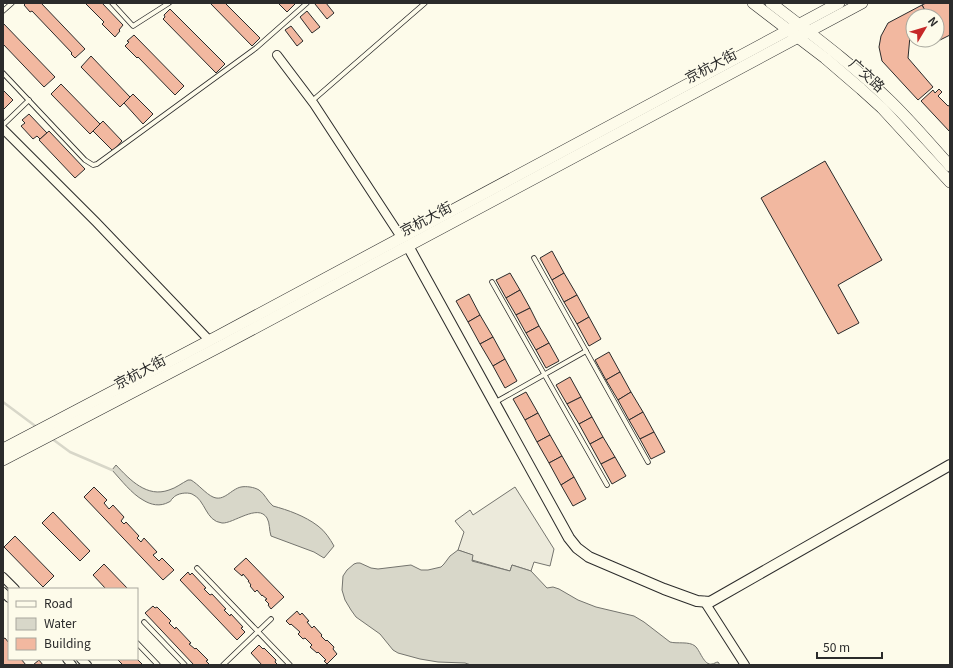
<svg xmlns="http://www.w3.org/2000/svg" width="953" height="668" font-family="Georgia,'Noto Sans SC',serif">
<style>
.parking{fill:#eceadb;stroke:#74746e}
.water{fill:#d8d7c9;stroke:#74746e}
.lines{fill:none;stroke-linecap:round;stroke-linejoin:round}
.stream{stroke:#d8d7c9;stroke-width:2.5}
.building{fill:#f2b8a0;stroke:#2b2b2b}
.service-casing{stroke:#2b2b2b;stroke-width:5.5}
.minor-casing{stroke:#2b2b2b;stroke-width:10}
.tertiary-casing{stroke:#2b2b2b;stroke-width:12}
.secondary-casing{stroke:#2b2b2b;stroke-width:12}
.service{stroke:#fdfbea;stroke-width:4}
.minor{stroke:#fdfbea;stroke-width:8}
.tertiary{stroke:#fdfbea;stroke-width:10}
.secondary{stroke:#fdfbea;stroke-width:11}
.labels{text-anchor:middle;stroke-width:3;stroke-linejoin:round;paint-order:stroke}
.street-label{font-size:14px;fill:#2b2b2b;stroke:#fdfbea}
</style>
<rect width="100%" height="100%" fill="#fdfbea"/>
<polygon class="parking" points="515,487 554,549 550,566 534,562 531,571 512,565 510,571 472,560 472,555 458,550 464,532 455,521 470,510 473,515"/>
<g class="water">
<path d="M116,465C130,480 147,498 169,490C176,488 182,483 188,480H191C198,484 206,494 213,497C224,502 231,489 241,487C246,486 254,487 259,490C265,494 267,501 273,506C288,510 305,516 318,526C325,531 330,539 334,546L324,558L314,552L271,536C269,530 270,523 267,518C258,503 233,524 222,523C205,521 206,500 192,494C187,492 177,493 173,498C170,500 172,501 169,502C160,507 151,505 143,500C132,494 121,480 112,470Z"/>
<path d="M458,550L473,555L472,561L510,571L512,565L531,571L547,588L553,587L559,589L578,600L596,607L634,616L644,622L670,642C677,644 689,641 695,646C700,650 704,666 712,664C714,664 716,662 718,662L720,665H471L465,663L438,662L420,659L398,653L393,650L380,634L356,617L351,610L345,600L342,590L343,576L347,570L354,564L357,563H360L371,568L378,569L411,565L421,570H428L441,567L444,564L450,556Z"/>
</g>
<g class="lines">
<g class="stream">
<polyline points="3,402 38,428"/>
<polyline points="51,438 70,452 112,470"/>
</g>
</g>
<g class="building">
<polygon points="26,3 41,3 85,49 75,58 71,54 72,53 32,11 30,12 24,5"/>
<polygon points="85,3 102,3 123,25 119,30 120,31 115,37 102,24 104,22"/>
<polygon points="210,3 225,3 260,38 252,46"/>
<polygon points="278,3 294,3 295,4 287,12"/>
<polygon points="316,3 326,3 334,13 327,19 315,4"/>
<polygon points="926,3 950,3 950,35 940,40 937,33 937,16 928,16 922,5"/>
<polygon points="922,5 928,16 913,16 913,34 910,36 908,58 933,87 918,100 882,61 879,47 881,36 888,23"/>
<polygon points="170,9 225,64 216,73 163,19 165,17 164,15"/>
<polygon points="307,11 320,27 312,33 300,17"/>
<polygon points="3,23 55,77 44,87 3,44"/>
<polygon points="291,26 303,41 297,46 285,30"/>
<polygon points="134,35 184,86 175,95 138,57 137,58 125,46 129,42 127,41"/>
<polygon points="91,56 130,97 120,107 81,67"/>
<polygon points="61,84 100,124 90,134 51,94"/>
<polygon points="939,89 942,92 938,96 948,106 950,105 950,132 921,101 933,90 935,93"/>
<polygon points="3,90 13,100 4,109 3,108"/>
<polygon points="133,94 153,114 143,124 124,103"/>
<polygon points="29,114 47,133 40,139 37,136 33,139 21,126 25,123 22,120"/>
<polygon points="103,121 122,141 113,151 93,131"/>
<polygon points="49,131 85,169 75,178 39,140"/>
<polygon points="825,161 882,260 838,285 859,323 838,334 761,198"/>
<polygon points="552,251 564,273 552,280 540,258"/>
<polygon points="510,273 520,290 506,298 496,280"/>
<polygon points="564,273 577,295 564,302 552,280"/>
<polygon points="520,290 530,308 516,315 506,298"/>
<polygon points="469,294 480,315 468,322 456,301"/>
<polygon points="577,295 589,317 577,324 564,302"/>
<polygon points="530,308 539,326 526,333 516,315"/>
<polygon points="480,315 493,337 480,344 468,322"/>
<polygon points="589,317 601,339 589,346 577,324"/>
<polygon points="539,326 549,343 536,350 526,333"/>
<polygon points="493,337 505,359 493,366 480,344"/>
<polygon points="549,343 559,361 546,368 536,350"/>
<polygon points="609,352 620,372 606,380 595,360"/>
<polygon points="505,359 517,381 505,388 493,366"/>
<polygon points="620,372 631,392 618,400 606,380"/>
<polygon points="570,377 581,397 567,404 556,385"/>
<polygon points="526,392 538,413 525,420 513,399"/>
<polygon points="631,392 643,412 629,420 618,400"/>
<polygon points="581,397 592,417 579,424 567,404"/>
<polygon points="643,412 654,432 640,439 629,420"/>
<polygon points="538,413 550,435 537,442 525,420"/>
<polygon points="592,417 603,437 590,444 579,424"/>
<polygon points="654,432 665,452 651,459 640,439"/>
<polygon points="550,435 562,456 549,463 537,442"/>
<polygon points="603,437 615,457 601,464 590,444"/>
<polygon points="562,456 574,477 561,485 549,463"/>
<polygon points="615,457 626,476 612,484 601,464"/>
<polygon points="574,477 586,499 573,506 561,485"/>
<polygon points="94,487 107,500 104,503 109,509 113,505 124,517 121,521 124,524 126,522 139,536 137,538 141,542 144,538 157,552 153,555 159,561 162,558 174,570 163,580 84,497"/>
<polygon points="53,512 90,551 80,561 42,523"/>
<polygon points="15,536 54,576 43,587 4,547"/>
<polygon points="246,558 284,597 271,609 268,605 269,604 265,600 267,599 262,595 262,596 257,590 255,592 250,586 251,585 248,581 249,581 243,574 242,576 234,569"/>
<polygon points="104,564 128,589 106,589 93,575"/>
<polygon points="188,572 190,575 192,573 206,588 204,589 210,595 212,594 226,609 224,610 230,616 231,614 243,627 241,628 245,632 237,640 180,580"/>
<polygon points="153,606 155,608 157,607 171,621 169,623 175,629 176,627 191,643 189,644 195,649 196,648 208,660 206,661 210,665 194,665 145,613"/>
<polygon points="297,611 300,615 302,613 309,621 307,622 312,628 314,626 322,635 321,636 326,641 327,640 334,647 333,649 337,654 327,664 324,661 326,660 318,652 317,653 310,647 312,645 305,638 303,639 298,634 300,632 291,624 290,625 286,621"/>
<polygon points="5,638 9,643 9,659 21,659 26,665 3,665 3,639"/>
<polygon points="259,645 263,649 264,648 276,660 275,662 278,665 262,665 251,653"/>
<polygon points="117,659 137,659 143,665 123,665"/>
<polygon points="39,660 43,665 33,665"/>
</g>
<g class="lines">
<g class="service-casing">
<g id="service">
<polyline points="112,3 133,26 169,3"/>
<polyline points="3,11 12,3"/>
<polyline points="3,73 85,160 93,165 97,164 256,48 307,3"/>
<polyline points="312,101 425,3"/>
<polyline points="3,125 29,100"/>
<polyline points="534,258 648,462"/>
<polyline points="492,282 607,485"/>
<polyline points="494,403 586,351"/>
<polyline points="197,568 290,665"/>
<polyline points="144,622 185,665"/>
<polyline points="137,643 158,665"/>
<polyline points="223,665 271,619"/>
</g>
</g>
<g class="minor-casing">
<g id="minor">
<polyline points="277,55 314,104 401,237"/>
<polyline points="3,129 96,222 209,340"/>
<polyline points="3,577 15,589"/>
<polyline points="3,592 9,598"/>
<polyline points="704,601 745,665"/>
<polyline points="67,659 72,665"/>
<polyline points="81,659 87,665"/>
</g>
</g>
<g class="tertiary-casing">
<polyline id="tertiary" points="408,246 569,538 577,548 589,557 664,589 697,601 710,602 950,465"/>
</g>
<g class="secondary-casing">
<g id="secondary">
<polyline points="753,3 825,58 861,89 882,108 950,182"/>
<path d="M771,3C811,34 852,64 888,99C910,120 930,144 950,166"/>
<polyline points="3,449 218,336 839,3"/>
<polyline points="3,460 223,345 862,3"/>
</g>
</g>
<use href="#service" class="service"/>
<use href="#minor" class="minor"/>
<use href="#tertiary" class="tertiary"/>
<use href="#secondary" class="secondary"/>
</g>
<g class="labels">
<g class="street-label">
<text transform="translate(711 66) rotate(-28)" y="5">京杭大街</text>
<text transform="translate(867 75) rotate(42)" y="5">广交路</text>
<text transform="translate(426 219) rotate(-28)" y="5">京杭大街</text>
<text transform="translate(140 372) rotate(-28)" y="5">京杭大街</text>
</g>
</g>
<rect width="953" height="668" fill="none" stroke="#2b2b2b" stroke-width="8"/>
<rect x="8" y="588" width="130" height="72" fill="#fdfbea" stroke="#a9a89e"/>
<rect x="16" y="601" width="20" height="6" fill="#fdfbea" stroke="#a9a89e"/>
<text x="44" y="608" font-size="12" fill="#2b2b2b">Road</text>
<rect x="16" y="618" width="20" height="12" fill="#d8d7c9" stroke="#a9a89e"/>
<text x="44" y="628" font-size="12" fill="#2b2b2b">Water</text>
<rect x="16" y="638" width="20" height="12" fill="#f2b8a0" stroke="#a9a89e"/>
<text x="44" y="648" font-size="12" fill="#2b2b2b">Building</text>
<g transform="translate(925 28) rotate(52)"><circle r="19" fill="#fdfbea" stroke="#a9a89e"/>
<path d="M0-3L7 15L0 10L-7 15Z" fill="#c62828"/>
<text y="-6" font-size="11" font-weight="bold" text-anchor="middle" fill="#2b2b2b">N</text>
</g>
<path d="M817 652v6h65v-6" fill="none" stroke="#2b2b2b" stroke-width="2"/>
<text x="823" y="652" font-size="12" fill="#2b2b2b" stroke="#fdfbea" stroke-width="3" paint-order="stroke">50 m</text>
</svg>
